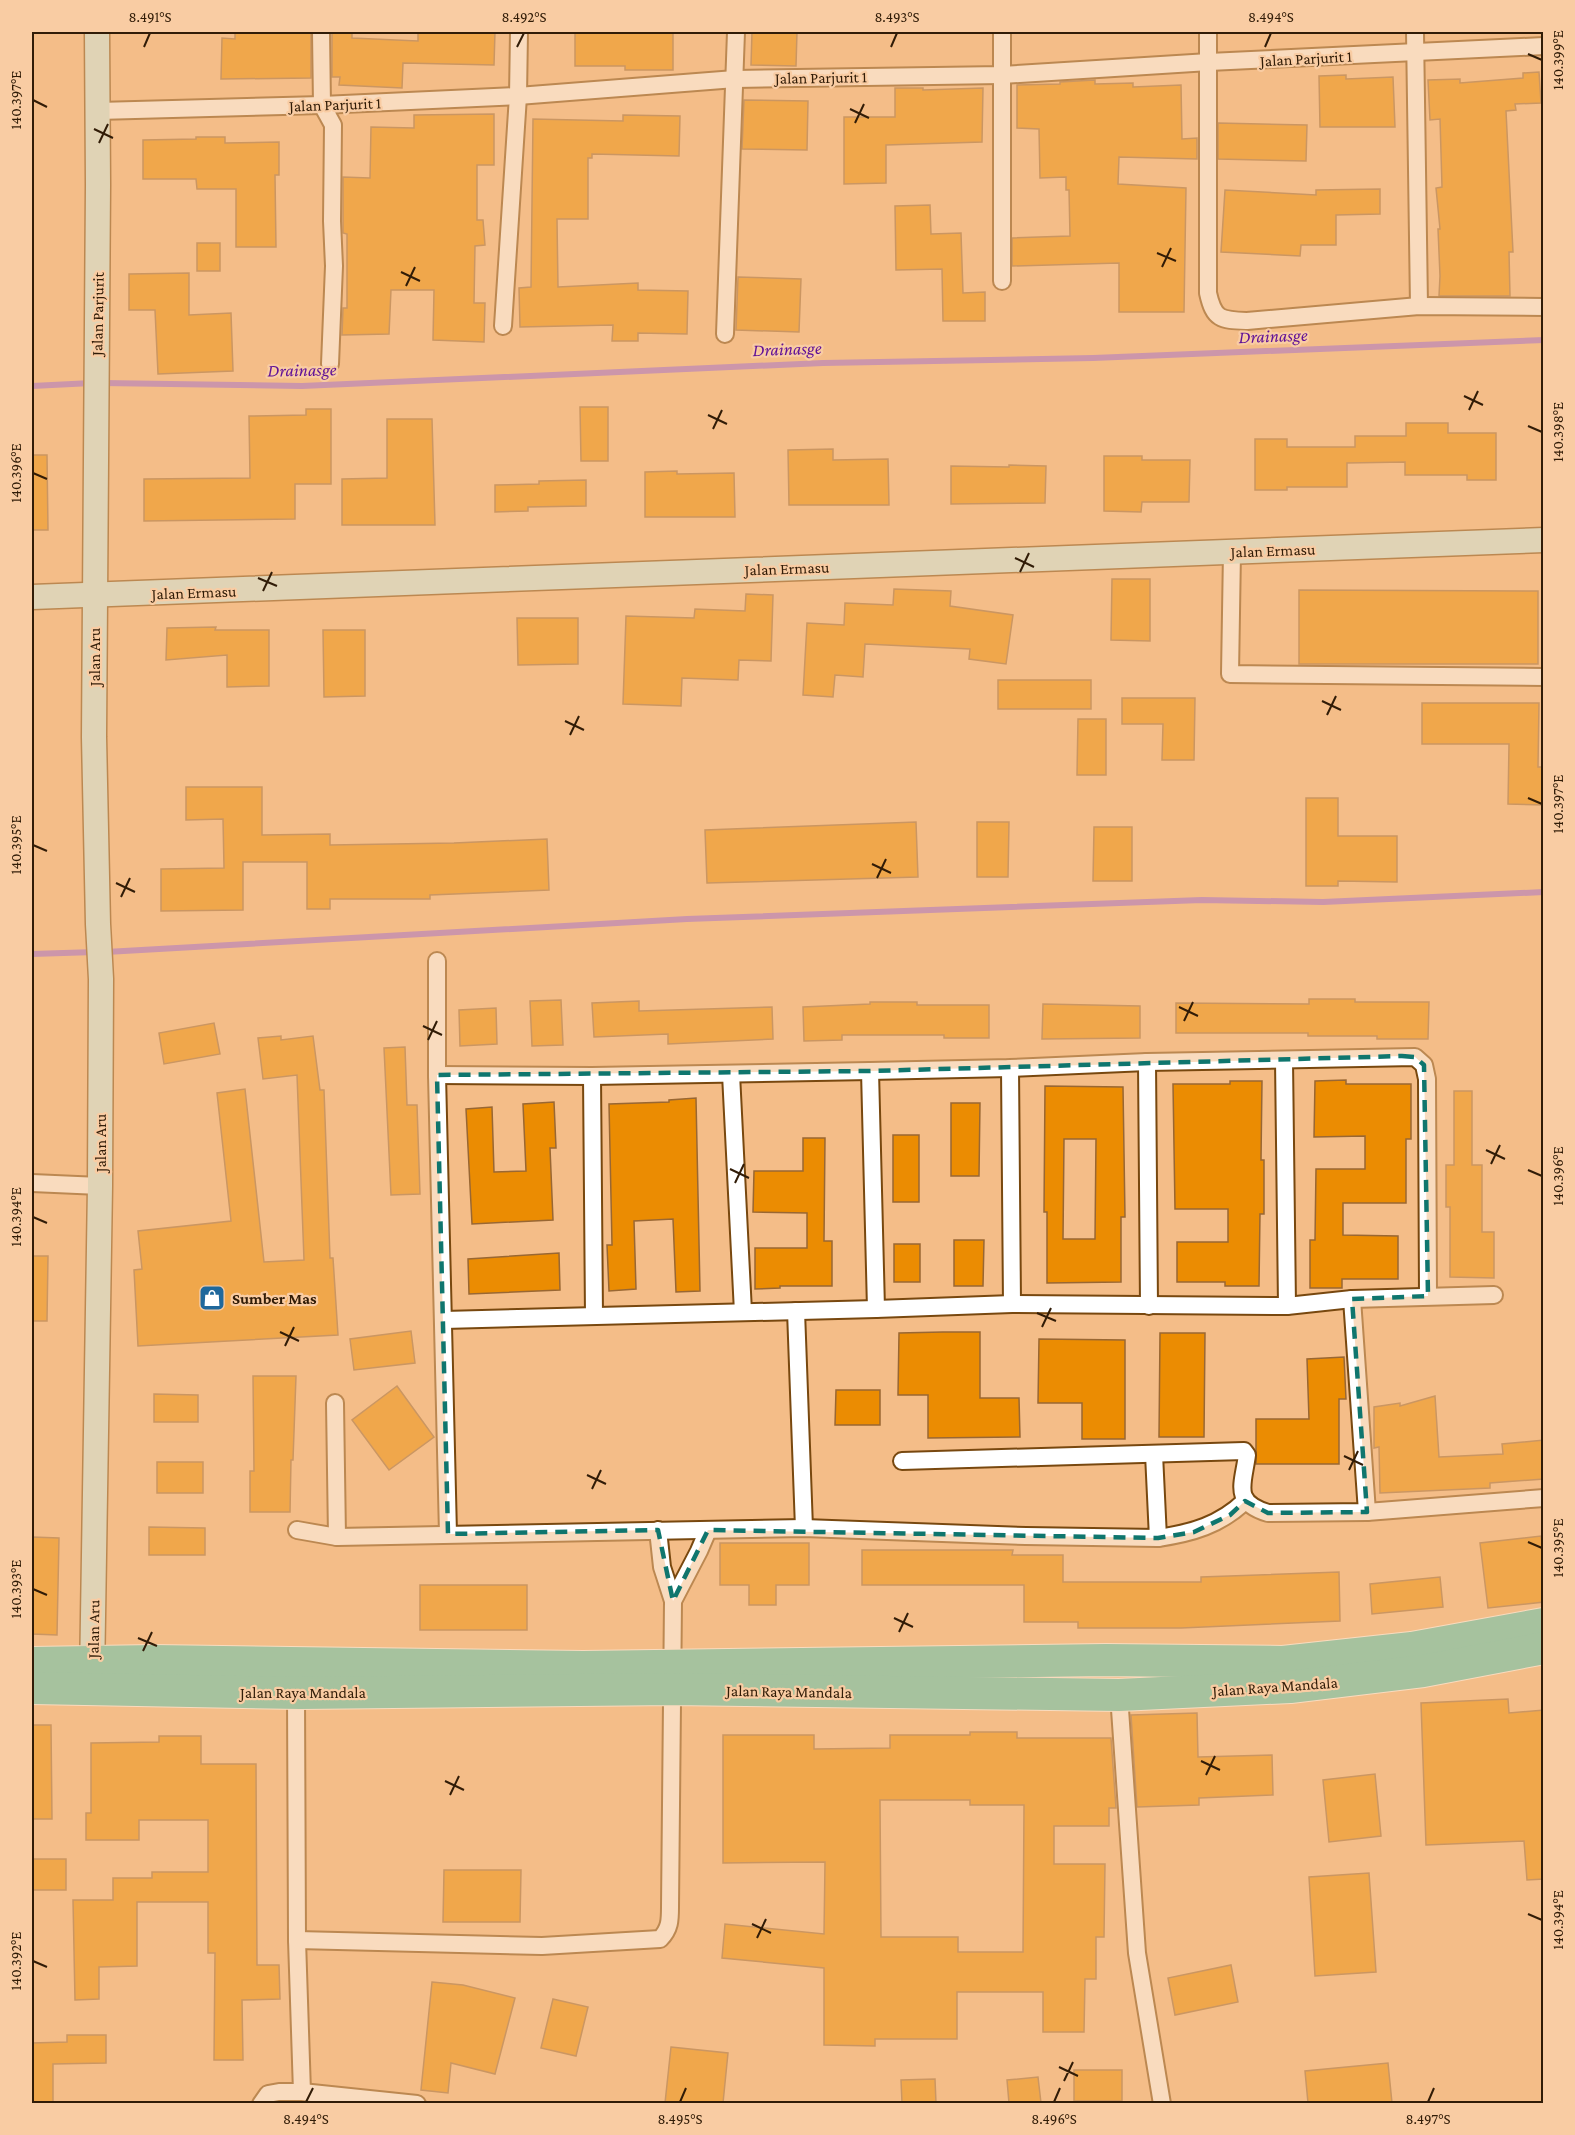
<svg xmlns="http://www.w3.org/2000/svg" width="1575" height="2135" font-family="'Crimson Pro',serif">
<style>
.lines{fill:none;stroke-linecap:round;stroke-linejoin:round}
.stream{stroke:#9b67d3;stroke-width:6}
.building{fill:#eb8c02;stroke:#996733;stroke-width:1.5;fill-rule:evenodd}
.street-casing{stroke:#78480f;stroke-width:20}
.secondary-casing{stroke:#78480f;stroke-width:27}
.highway-casing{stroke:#fff;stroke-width:34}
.street{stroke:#fff;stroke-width:16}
.secondary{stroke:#c8eeea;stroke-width:24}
.highway{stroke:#47c7b9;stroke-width:32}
.marked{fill:none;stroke:#0f766e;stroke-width:4.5;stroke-dasharray:12 8;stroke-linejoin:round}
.ticks{fill:none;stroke:#311c07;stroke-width:2}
.labels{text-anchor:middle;stroke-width:4.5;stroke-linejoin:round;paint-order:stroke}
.street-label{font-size:16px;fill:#311c07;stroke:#f9cca3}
.poi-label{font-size:16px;font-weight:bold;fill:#311c07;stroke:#f9cca3;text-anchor:start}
.water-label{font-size:18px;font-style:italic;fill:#5f1097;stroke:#f9cca3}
.neatline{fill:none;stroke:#311c07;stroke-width:2}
.ticks-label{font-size:15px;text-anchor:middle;fill:#311c07}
</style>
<rect width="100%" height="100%" fill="#f4bd88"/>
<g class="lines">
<g class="stream">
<polyline points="102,383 302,386 823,363 1093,358 1544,340"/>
<polyline points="32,386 92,383"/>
<polyline points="106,952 687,919 1202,900 1323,902 1544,892"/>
<polyline points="32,954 95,952"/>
</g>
</g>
<g class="building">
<polygon points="258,32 311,32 311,78 221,79 222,38 235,39 235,33"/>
<polygon points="332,32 352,32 352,38 418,41 418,32 495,32 494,65 403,63 402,88 339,85 340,77 332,77"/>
<polygon points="575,32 673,32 673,70 625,70 625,66 575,66"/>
<polygon points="752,32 797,32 796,66 751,65"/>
<polygon points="1539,72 1541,103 1515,104 1516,110 1506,111 1513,252 1509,252 1510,296 1439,296 1440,276 1438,229 1440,229 1436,188 1442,187 1440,119 1430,120 1428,80 1460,79 1460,83 1523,78 1523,73"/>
<polygon points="1346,75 1346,79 1393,77 1395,127 1320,127 1319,76"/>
<polygon points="1095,80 1095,84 1133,83 1133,87 1181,85 1182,139 1197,138 1197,159 1119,157 1118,184 1186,188 1184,312 1119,312 1119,263 1012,266 1012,238 1070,236 1069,190 1066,190 1066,177 1040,178 1039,129 1017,128 1017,85 1060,84 1060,82"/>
<polygon points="895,88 923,88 923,90 983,88 982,142 886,145 886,183 844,184 844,117 895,117"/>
<polygon points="744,100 808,101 807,150 742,149"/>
<polygon points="494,114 494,165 477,165 477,220 483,220 485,245 475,246 474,303 485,303 484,342 433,340 434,290 391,290 389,334 342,335 343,308 347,308 347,234 343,233 343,177 370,178 371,127 414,128 414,115"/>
<polygon points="623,115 680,116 679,156 592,154 592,158 588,158 588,219 557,219 558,287 638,283 638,290 688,291 687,334 638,333 638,341 612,341 613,325 520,327 519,288 531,287 533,119 623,121"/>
<polygon points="1218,123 1307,125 1306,161 1218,159"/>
<polygon points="196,137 225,137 225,143 279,142 279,175 275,175 276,247 236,247 236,189 197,189 196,179 143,179 143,140 196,139"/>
<polygon points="1380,189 1380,214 1336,215 1336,245 1301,245 1300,256 1221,252 1225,190 1316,195 1316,190"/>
<polygon points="930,205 931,234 961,233 963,293 985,292 985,321 943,321 942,269 896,270 895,206"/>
<rect x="197" y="243" width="23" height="28"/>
<polygon points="189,273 189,315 231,313 233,371 158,374 155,310 129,310 129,274"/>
<polygon points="738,277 801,279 799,332 736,330"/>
<polygon points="580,407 608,407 608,461 581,461"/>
<polygon points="306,409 331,409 331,484 295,484 295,519 144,521 144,479 250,478 249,416 306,415"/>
<polygon points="387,419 432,419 435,525 342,525 342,479 387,478"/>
<polygon points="1406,423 1448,423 1448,433 1496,433 1496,480 1467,480 1467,475 1405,475 1405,462 1347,463 1347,487 1287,487 1287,490 1255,490 1255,439 1287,439 1287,447 1355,447 1355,436 1406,436"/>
<polygon points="833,449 833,460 888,459 889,505 789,505 788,450"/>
<polygon points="32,455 47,455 48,530 32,530"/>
<polygon points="1104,456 1142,456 1142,460 1190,460 1189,502 1142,502 1141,512 1104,511"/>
<polygon points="1009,465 1046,466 1045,503 951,504 951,466 1009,467"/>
<polygon points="677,471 677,474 734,473 735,517 645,517 645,472"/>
<polygon points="586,480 586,506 528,507 528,511 495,512 495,485 539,484 539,481"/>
<polygon points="1112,579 1150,579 1150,641 1111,640"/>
<polygon points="894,589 951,591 950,606 1013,615 1006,664 969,659 970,649 865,644 863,677 835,675 833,697 803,695 807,623 844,625 845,603 893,605"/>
<polygon points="1299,590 1538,591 1538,664 1299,664"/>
<polygon points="746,594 773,595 771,661 739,660 738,680 682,678 681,706 623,704 626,616 694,618 695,609 745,611"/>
<polygon points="517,618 578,618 578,664 518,665"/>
<polygon points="216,627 215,630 269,630 269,686 227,687 227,655 166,660 167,628"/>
<polygon points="323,630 365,630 365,696 324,697"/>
<rect x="998" y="680" width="93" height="29"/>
<polygon points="1122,698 1195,698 1194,760 1162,760 1163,724 1122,724"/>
<polygon points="1422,703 1539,703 1538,767 1544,767 1544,805 1508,804 1509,744 1422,744"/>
<polygon points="1078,719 1106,719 1106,775 1077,775"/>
<polygon points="186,787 262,787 262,835 330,834 330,845 454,843 547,839 549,890 430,895 430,899 330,899 330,909 307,909 307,862 243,862 243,910 161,911 161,869 224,868 223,819 186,820"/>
<polygon points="1306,798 1338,798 1338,836 1397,836 1397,882 1338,881 1338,886 1306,886"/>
<polygon points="916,822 918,877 707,883 705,830"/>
<polygon points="977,822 1009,822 1008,877 977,877"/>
<polygon points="1094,827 1132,827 1132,881 1093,881"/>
<polygon points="1309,999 1355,999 1355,1002 1429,1002 1428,1039 1377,1039 1377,1036 1308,1036 1308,1033 1176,1033 1176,1003 1309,1004"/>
<polygon points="561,1000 563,1045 532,1046 530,1001"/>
<polygon points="639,1001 639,1011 772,1007 773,1039 668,1044 668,1034 594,1037 592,1003"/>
<polygon points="870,1002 917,1002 917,1005 989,1005 989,1038 944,1038 944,1035 842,1035 842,1040 804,1041 803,1007 870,1004"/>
<polygon points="1043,1004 1140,1006 1140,1038 1042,1039"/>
<polygon points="496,1008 497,1044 460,1046 459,1010"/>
<polygon points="214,1023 220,1054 164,1064 159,1033"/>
<polygon points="281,1036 281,1040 313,1036 320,1090 324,1090 330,1258 333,1258 338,1335 138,1346 134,1270 142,1269 138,1231 231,1221 217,1093 245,1089 264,1262 304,1260 297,1075 263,1079 258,1038"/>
<polygon points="405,1047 407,1105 417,1105 420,1194 391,1195 384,1048"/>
<polygon points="1346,1080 1346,1084 1411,1084 1411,1139 1406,1139 1406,1203 1343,1203 1343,1235 1398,1236 1398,1279 1342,1279 1342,1288 1310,1288 1310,1240 1315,1240 1316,1169 1365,1169 1365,1136 1314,1137 1315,1081"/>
<polygon points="1230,1081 1262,1081 1261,1160 1264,1160 1264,1214 1260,1214 1259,1286 1225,1286 1225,1282 1177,1282 1177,1242 1228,1242 1228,1209 1175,1209 1173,1084 1230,1084"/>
<path d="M1045,1086L1123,1087L1125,1217H1121V1282L1047,1283V1212H1044ZM1064,1139H1096L1095,1239H1063Z"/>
<polygon points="1454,1091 1472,1091 1472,1165 1482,1165 1482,1232 1494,1232 1494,1278 1450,1277 1450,1207 1446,1207 1446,1165 1454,1165"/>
<polygon points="696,1098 700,1291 676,1292 673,1219 634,1221 636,1289 609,1291 607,1245 612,1245 609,1104 669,1102 669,1100"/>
<polygon points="554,1102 556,1148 550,1148 553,1220 472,1224 466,1109 492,1107 494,1172 526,1171 523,1104"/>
<polygon points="951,1103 980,1103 979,1176 951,1176"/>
<rect x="893" y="1135" width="26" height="67"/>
<polygon points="803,1138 825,1138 824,1241 832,1241 832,1286 780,1286 780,1288 755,1289 755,1248 807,1248 807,1213 753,1212 754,1171 803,1171"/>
<polygon points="954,1240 984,1240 983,1286 954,1286"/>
<rect x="894" y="1244" width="26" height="38"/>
<polygon points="559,1253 560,1290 469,1294 468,1259"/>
<polygon points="32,1256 48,1256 47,1321 32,1321"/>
<polygon points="411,1331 415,1363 354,1370 350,1339"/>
<polygon points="943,1332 980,1332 980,1398 1019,1398 1020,1437 928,1438 928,1395 898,1395 899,1333"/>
<polygon points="1160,1333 1205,1333 1204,1437 1159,1437"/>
<polygon points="1039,1339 1125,1340 1125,1439 1082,1439 1082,1403 1038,1403"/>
<polygon points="1344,1357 1346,1399 1339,1399 1339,1464 1256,1464 1256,1419 1309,1419 1307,1359"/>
<polygon points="253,1376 296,1376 293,1460 291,1460 290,1512 250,1512 250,1471 254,1471"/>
<polygon points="397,1386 434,1437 389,1470 352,1420"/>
<polygon points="836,1390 880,1390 880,1425 835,1425"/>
<polygon points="154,1394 198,1395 198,1422 154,1422"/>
<polygon points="1435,1396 1439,1457 1503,1454 1502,1444 1544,1440 1544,1479 1490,1483 1490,1488 1380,1493 1379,1447 1374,1448 1374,1407 1400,1403 1400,1406"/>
<rect x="157" y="1462" width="46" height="31"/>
<polygon points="149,1527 205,1528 205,1555 149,1555"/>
<polygon points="1541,1536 1544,1557 1544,1602 1488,1608 1480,1543"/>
<polygon points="32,1537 59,1538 57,1635 32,1634"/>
<polygon points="720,1543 809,1543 809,1585 776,1585 776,1605 749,1605 749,1585 720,1585"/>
<polygon points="862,1550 1013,1550 1012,1555 1063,1555 1063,1582 1201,1582 1201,1577 1339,1572 1340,1621 1181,1628 1078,1628 1078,1622 1024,1622 1024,1585 862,1585"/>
<polygon points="1440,1577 1443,1607 1372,1614 1370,1584"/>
<rect x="420" y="1585" width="107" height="45"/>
<polygon points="1508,1699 1509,1713 1544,1710 1544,1879 1527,1880 1524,1841 1426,1845 1421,1703"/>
<polygon points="1197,1713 1198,1757 1272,1755 1273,1795 1199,1798 1199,1805 1137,1807 1131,1715"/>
<polygon points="32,1725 51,1725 52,1819 32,1819"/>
<path d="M970,1732H1017V1738H1111L1116,1808H1109V1826H1054V1864H1105L1104,1937H1096V1979H1085L1084,2032H1043V1992H957V2039H875V2046L824,2045V1968L722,1958L725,1924L824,1934L825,1862L723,1863V1735H814V1749L890,1748V1735H970ZM880,1800H970V1805H1024L1023,1952H958V1937H881Z"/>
<polygon points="159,1736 201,1736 201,1764 256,1764 257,1965 279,1965 280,1999 242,2000 243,2060 214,2060 215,1953 208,1953 208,1902 137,1902 137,1966 99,1967 99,1999 75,2000 73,1900 113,1900 113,1878 152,1878 152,1872 208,1872 208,1820 139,1820 139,1840 86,1840 86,1813 91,1813 91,1743 159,1742"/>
<polygon points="1375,1774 1381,1836 1329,1842 1323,1780"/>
<rect x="32" y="1859" width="34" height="31"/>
<polygon points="444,1870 521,1870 520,1922 443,1922"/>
<polygon points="1369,1873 1376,1972 1315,1976 1309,1877"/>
<polygon points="1231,1965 1238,2002 1175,2015 1168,1978"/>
<polygon points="432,1982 463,1985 515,1998 495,2074 451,2063 448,2093 421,2090"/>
<polygon points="553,1999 588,2007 576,2056 541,2048"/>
<polygon points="67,2035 106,2035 106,2063 53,2064 53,2103 32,2103 32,2043 67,2042"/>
<polygon points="671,2047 728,2053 723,2103 665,2103"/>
<polygon points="1388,2063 1392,2103 1308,2103 1305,2071"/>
<rect x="1074" y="2070" width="48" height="31"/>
<polygon points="1038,2077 1041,2103 1009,2103 1007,2080"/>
<polygon points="935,2079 936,2103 902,2103 901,2080"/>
</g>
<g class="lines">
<g class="street-casing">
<g id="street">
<polyline points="321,32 322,105 333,125 332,221 334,266 330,364"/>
<polyline points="1002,32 1002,281"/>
<path d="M1208,32V293C1214,320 1221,320 1247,321L1419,306L1544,307"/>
<polyline points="1415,32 1419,306"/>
<polyline points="98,111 322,105 518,96 735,79 1002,75 1209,62 1544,46"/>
<polyline points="503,326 518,96 519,32"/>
<polyline points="725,334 736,32"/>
<polyline points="1232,552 1230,674 1544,677"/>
<polyline points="437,961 437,1075 448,1534"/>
<polyline points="1284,1060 1287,1306"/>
<polyline points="1147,1062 1149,1306"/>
<polyline points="1010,1068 1012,1304"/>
<polyline points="870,1071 876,1309"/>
<polyline points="731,1074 743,1312"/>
<polyline points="437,1075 592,1076 870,1071 1010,1068 1147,1062 1415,1057 1424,1065 1427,1079 1428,1296"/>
<polyline points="592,1076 594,1316"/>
<polyline points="32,1183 100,1186"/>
<polyline points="1352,1299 1367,1512"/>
<polyline points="796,1311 804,1528"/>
<polyline points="444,1320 876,1309 1012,1304 1287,1306 1352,1299 1494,1295"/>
<polyline points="335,1403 337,1537"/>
<path d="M902,1461L1244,1451L1247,1455C1243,1485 1232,1502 1268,1513L1367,1512L1544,1498"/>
<polyline points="297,1530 337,1537 804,1528 1026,1536 1158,1538 1154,1454"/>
<polyline points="658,1530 662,1567 673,1601"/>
<path d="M1158,1538C1192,1533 1220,1525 1245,1501"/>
<polyline points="296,1693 297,1940 302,2092"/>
<polyline points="1119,1695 1137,1953 1162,2104"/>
<path d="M297,1940L542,1946L660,1939C670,1929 670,1920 670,1907L673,1601L699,1551L708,1530"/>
<polyline points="261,2104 268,2094 279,2092 302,2092 417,2104"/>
</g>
</g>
<g class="secondary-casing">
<g id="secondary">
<polyline points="32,597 1544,540"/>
<polyline points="92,1678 100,1186 101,979 98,924 94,737 98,185 97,32"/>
</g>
</g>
<g class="highway-casing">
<g id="highway">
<polyline points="32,1663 154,1661 583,1667 1106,1660 1283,1662 1412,1648 1544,1624"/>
<polyline points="32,1688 300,1693 673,1689 1119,1695 1290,1687 1423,1671 1544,1648"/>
</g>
</g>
<use href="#street" class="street"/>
<use href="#secondary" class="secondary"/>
<use href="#highway" class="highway"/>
</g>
<path d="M0 0H1575V2135H0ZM1402,1056L1415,1057L1424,1065L1428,1296L1352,1299L1367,1512L1268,1513L1245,1501L1230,1515L1194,1532L1158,1538L708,1530L673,1601L658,1530L448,1534L437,1075L870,1071Z" fill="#f4bd88" fill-opacity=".55" fill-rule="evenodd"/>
<path class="marked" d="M1402,1056L1415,1057L1424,1065L1428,1296L1352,1299L1367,1512L1268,1513L1245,1501L1230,1515L1194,1532L1158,1538L708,1530L673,1601L658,1530L448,1534L437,1075L870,1071Z"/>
<path class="ticks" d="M144,47L150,33M517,47L524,33M891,47L897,33M1265,47L1271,33M1528,54L1542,60M33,100L47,107M850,109L869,118M855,123L864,104M94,129L113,138M99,143L108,124M1157,253L1176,261M1162,267L1171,248M401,272L420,281M406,286L415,267M1464,396L1483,405M1469,410L1478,391M708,415L727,424M1528,426L1542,432M713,429L722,410M33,473L47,479M1015,558L1034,567M1020,572L1029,553M258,578L277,586M263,591L272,572M1322,701L1341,710M1327,715L1336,696M565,721L584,730M570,735L579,716M1528,798L1542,804M33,845L47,851M872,864L891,873M877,878L886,859M116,883L135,892M121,897L130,878M1179,1007L1198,1016M1184,1021L1193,1002M423,1026L442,1035M428,1040L437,1021M1486,1150L1505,1159M1491,1164L1500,1145M730,1169L749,1178M1528,1170L1542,1176M735,1183L744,1164M33,1217L47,1223M1037,1313L1056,1321M1042,1327L1051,1308M280,1332L299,1341M285,1346L294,1327M1344,1456L1363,1465M1349,1470L1358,1451M587,1475L606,1484M592,1489L601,1470M1528,1542L1542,1548M33,1589L47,1595M894,1618L913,1627M899,1632L908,1613M138,1638L157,1646M143,1651L152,1632M1201,1761L1220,1770M1206,1775L1215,1756M445,1781L464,1790M450,1795L459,1776M1528,1914L1542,1920M752,1924L771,1933M757,1938L766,1919M33,1961L47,1967M1059,2067L1078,2076M1064,2081L1073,2062M306,2102L313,2088M680,2102L686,2088M1054,2102L1060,2088M1428,2102L1434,2088"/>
<defs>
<g id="shop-square" transform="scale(1.35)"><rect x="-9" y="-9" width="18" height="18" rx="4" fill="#1f689c" stroke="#f9cca3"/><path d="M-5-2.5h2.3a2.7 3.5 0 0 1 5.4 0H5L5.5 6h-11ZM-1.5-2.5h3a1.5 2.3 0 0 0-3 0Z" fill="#fff"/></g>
</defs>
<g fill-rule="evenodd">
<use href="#shop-square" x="212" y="1298"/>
</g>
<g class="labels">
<g class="street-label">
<text transform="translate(1306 58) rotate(-3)" y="6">Jalan Parjurit 1</text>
<text transform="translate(821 77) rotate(-1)" y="6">Jalan Parjurit 1</text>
<text transform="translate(335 104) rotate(-2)" y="6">Jalan Parjurit 1</text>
<text transform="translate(97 314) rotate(-89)" y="6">Jalan Parjurit</text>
<text transform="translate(1273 550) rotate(-2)" y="6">Jalan Ermasu</text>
<text transform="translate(787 568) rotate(-2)" y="6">Jalan Ermasu</text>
<text transform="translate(194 592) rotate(-2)" y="6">Jalan Ermasu</text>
<text transform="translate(94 657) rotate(-90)" y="6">Jalan Aru</text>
<text transform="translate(100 1143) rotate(-90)" y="6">Jalan Aru</text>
<text transform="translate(93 1629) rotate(-89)" y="6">Jalan Aru</text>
<text transform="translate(1275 1686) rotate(-4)" y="6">Jalan Raya Mandala</text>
<text transform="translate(789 1691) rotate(1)" y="6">Jalan Raya Mandala</text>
<text x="303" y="1698">Jalan Raya Mandala</text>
</g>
<g class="poi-label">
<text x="232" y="1304">Sumber Mas</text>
</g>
<g class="water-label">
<text transform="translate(1273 336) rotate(-2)" y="6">Drainasge</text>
<text transform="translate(787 349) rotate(-2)" y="6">Drainasge</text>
<text transform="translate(302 370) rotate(-1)" y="6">Drainasge</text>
</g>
</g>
<rect width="1575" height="2135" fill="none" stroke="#f9cca3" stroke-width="66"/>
<rect x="33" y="33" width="1509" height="2069" class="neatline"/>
<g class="ticks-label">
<text x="150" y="22">8.491°S</text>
<text x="524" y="22">8.492°S</text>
<text x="897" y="22">8.493°S</text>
<text x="1271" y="22">8.494°S</text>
<text transform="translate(1558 60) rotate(-90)" y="5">140.399°E</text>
<text transform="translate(16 100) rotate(-90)" y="5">140.397°E</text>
<text transform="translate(1558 432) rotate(-90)" y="5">140.398°E</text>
<text transform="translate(16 473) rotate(-90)" y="5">140.396°E</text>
<text transform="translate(1558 804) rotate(-90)" y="5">140.397°E</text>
<text transform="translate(16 845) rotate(-90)" y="5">140.395°E</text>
<text transform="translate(1558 1176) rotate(-90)" y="5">140.396°E</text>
<text transform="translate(16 1217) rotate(-90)" y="5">140.394°E</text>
<text transform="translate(1558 1548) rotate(-90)" y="5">140.395°E</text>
<text transform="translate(16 1589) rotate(-90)" y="5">140.393°E</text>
<text transform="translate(1558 1920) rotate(-90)" y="5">140.394°E</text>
<text transform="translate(16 1961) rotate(-90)" y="5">140.392°E</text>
<text x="306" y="2124">8.494°S</text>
<text x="680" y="2124">8.495°S</text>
<text x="1054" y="2124">8.496°S</text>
<text x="1428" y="2124">8.497°S</text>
</g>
</svg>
